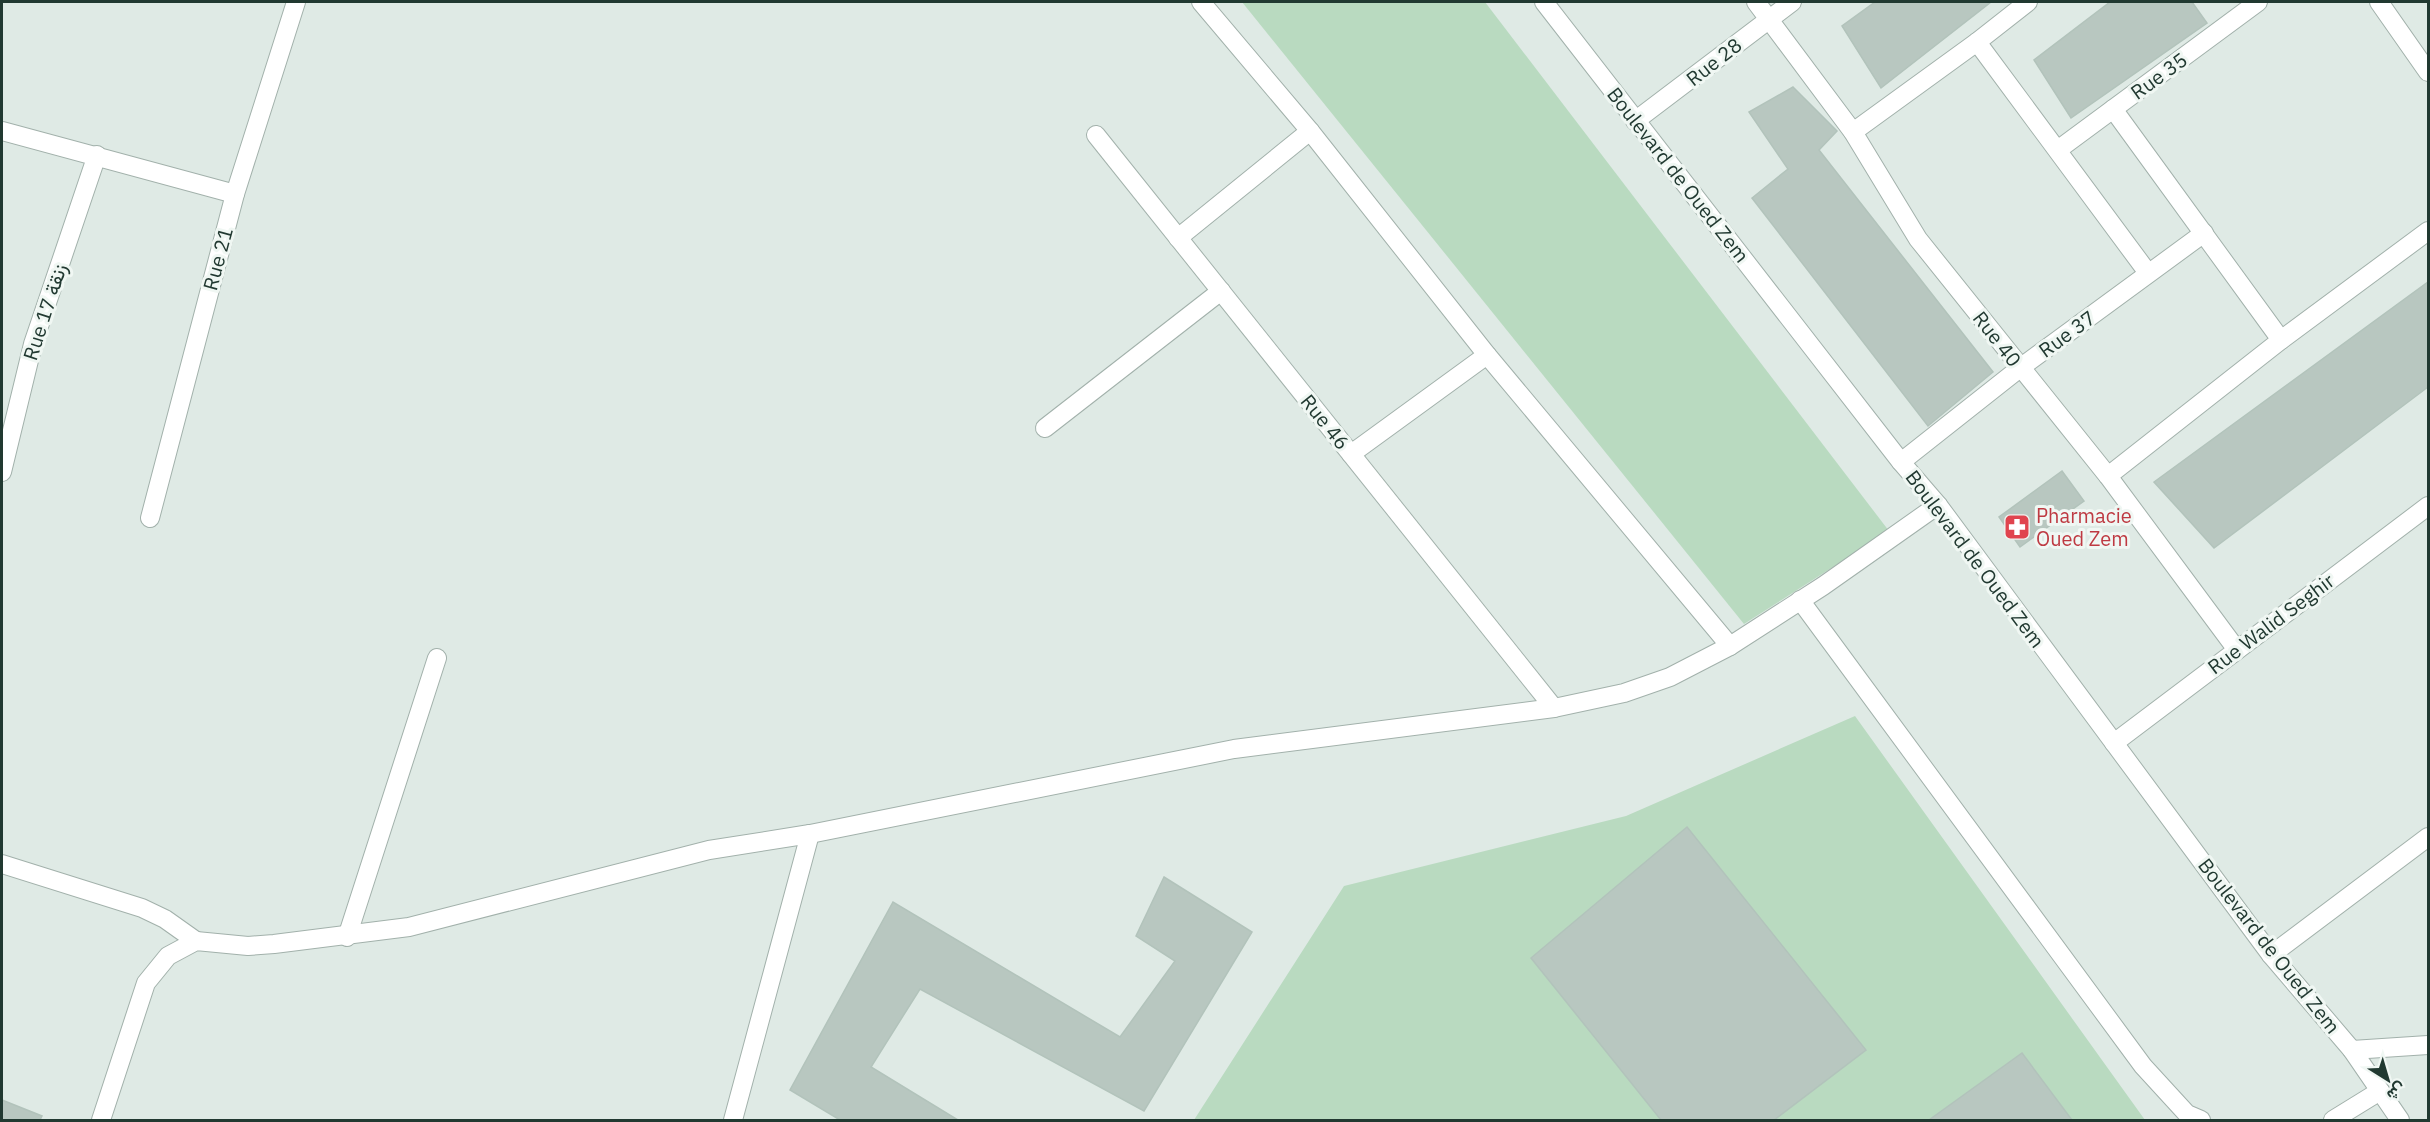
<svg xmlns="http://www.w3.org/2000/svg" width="2430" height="1122" font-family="'IBM Plex Sans',Vazirmatn,sans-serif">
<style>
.green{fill:#b9dac0}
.building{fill:#b8c7c0;stroke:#b2c3bb;stroke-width:1.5}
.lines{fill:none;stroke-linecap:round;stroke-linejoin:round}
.minor-casing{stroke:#a2b1ab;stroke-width:20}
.minor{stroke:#fff;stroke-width:18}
.labels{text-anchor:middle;stroke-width:6;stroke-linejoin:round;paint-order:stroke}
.street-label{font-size:20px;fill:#213931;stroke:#f0f7f3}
.health-label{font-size:20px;fill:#be3a42;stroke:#f0f7f3;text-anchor:start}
</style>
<rect width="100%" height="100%" fill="#dfeae5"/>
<g class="green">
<polygon points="1242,2 1485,2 1889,531 1744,624"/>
<polygon points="1855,716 2145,1120 1194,1120 1344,886 1626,816"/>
</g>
<g class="building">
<polygon points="1875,2 1991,2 1881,88 1842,26"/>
<polygon points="2110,2 2192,2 2207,23 2071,118 2034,60"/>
<polygon points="1793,87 1837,131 1819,150 1993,372 1928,426 1752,198 1788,169 1749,112"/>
<polygon points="2428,282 2428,387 2214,548 2154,482"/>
<polygon points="2062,471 2084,501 2020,547 1999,517"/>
<polygon points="1687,827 1866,1050 1774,1120 1661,1120 1531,958"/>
<polygon points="1164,877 1252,932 1144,1111 920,989 871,1067 958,1120 840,1120 790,1090 893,902 1120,1037 1175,961 1136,936"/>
<polygon points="2022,1053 2072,1120 1929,1120"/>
<polygon points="2,1100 42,1116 40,1120 2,1120"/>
</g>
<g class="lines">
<g class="minor-casing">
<g id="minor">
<polyline points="1201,2 1310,131 1487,355 1730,646"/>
<polyline points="1544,2 1901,462 1938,505 2271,955 2352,1050 2400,1120"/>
<polyline points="1756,2 1853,132 1918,239 2108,476 2237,650"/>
<polyline points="2379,2 2428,72"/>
<polyline points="1977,42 2148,273"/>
<polyline points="2113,109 2281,340"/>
<polyline points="1635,121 1792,2"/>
<polyline points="2,131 235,194"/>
<polyline points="1853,132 1977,42 2028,2"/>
<polyline points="1096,135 1554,708"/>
<polyline points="2059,149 2258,2"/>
<polyline points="1178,238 1310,131"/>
<polyline points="1045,428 1221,291"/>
<polyline points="1351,454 1487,355"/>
<polyline points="1901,462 2020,368 2204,233"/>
<polyline points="2,472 33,344 97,155"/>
<polyline points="2108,476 2281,340 2428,231"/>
<polyline points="150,518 235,194 296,2"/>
<polyline points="1800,600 2143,1066 2187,1114 2201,1120"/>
<polyline points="2114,743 2428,506"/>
<polyline points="2,864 142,908 165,919 196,941"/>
<polyline points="347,937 437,658"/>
<polyline points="2271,955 2428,837"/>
<polyline points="2352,1050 2428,1045"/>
<polyline points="101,1120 146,983 168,956 196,941 248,946 274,944 409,927 709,850 810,834 1234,749 1554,708 1624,693 1670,677 1730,646 1823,586 1938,505"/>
<polyline points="733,1120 810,834"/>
<polyline points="2333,1120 2380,1091"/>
</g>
</g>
<use href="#minor" class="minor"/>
</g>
<defs>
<g id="pharmacy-square" transform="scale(1.35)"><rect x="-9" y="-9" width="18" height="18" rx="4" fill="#e0444e" stroke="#f0f7f3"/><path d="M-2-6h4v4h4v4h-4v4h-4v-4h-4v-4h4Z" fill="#fff"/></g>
</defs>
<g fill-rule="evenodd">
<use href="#pharmacy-square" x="2017" y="527"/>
</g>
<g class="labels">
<g class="street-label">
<text transform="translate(1714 62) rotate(-38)" y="7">Rue 28</text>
<text transform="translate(2159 76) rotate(-36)" y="7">Rue 35</text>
<text transform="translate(1678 175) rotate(52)" y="7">Boulevard de Oued Zem</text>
<text transform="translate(218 259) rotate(-75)" y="7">Rue 21</text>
<text transform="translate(45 312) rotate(-72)" y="7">Rue 17 زنقة</text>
<text transform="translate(2067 334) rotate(-36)" y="7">Rue 37</text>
<text transform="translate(1997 339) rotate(52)" y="7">Rue 40</text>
<text transform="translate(1325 422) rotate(51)" y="7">Rue 46</text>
<text transform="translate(1975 559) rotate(53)" y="7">Boulevard de Oued Zem</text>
<text transform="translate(2271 624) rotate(-37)" y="7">Rue Walid Seghir</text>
<text transform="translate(2269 946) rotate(52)" y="7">Boulevard de Oued Zem</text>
</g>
<g class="health-label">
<text x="2036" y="523">Pharmacie<tspan x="2036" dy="23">Oued Zem</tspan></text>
</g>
</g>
<rect width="2430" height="1122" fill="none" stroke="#213931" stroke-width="6"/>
<g transform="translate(2388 1080) rotate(143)" stroke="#f0f7f3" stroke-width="4.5" paint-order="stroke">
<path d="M0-4.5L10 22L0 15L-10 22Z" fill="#213931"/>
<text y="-9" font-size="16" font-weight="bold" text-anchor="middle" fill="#213931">ش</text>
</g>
</svg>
